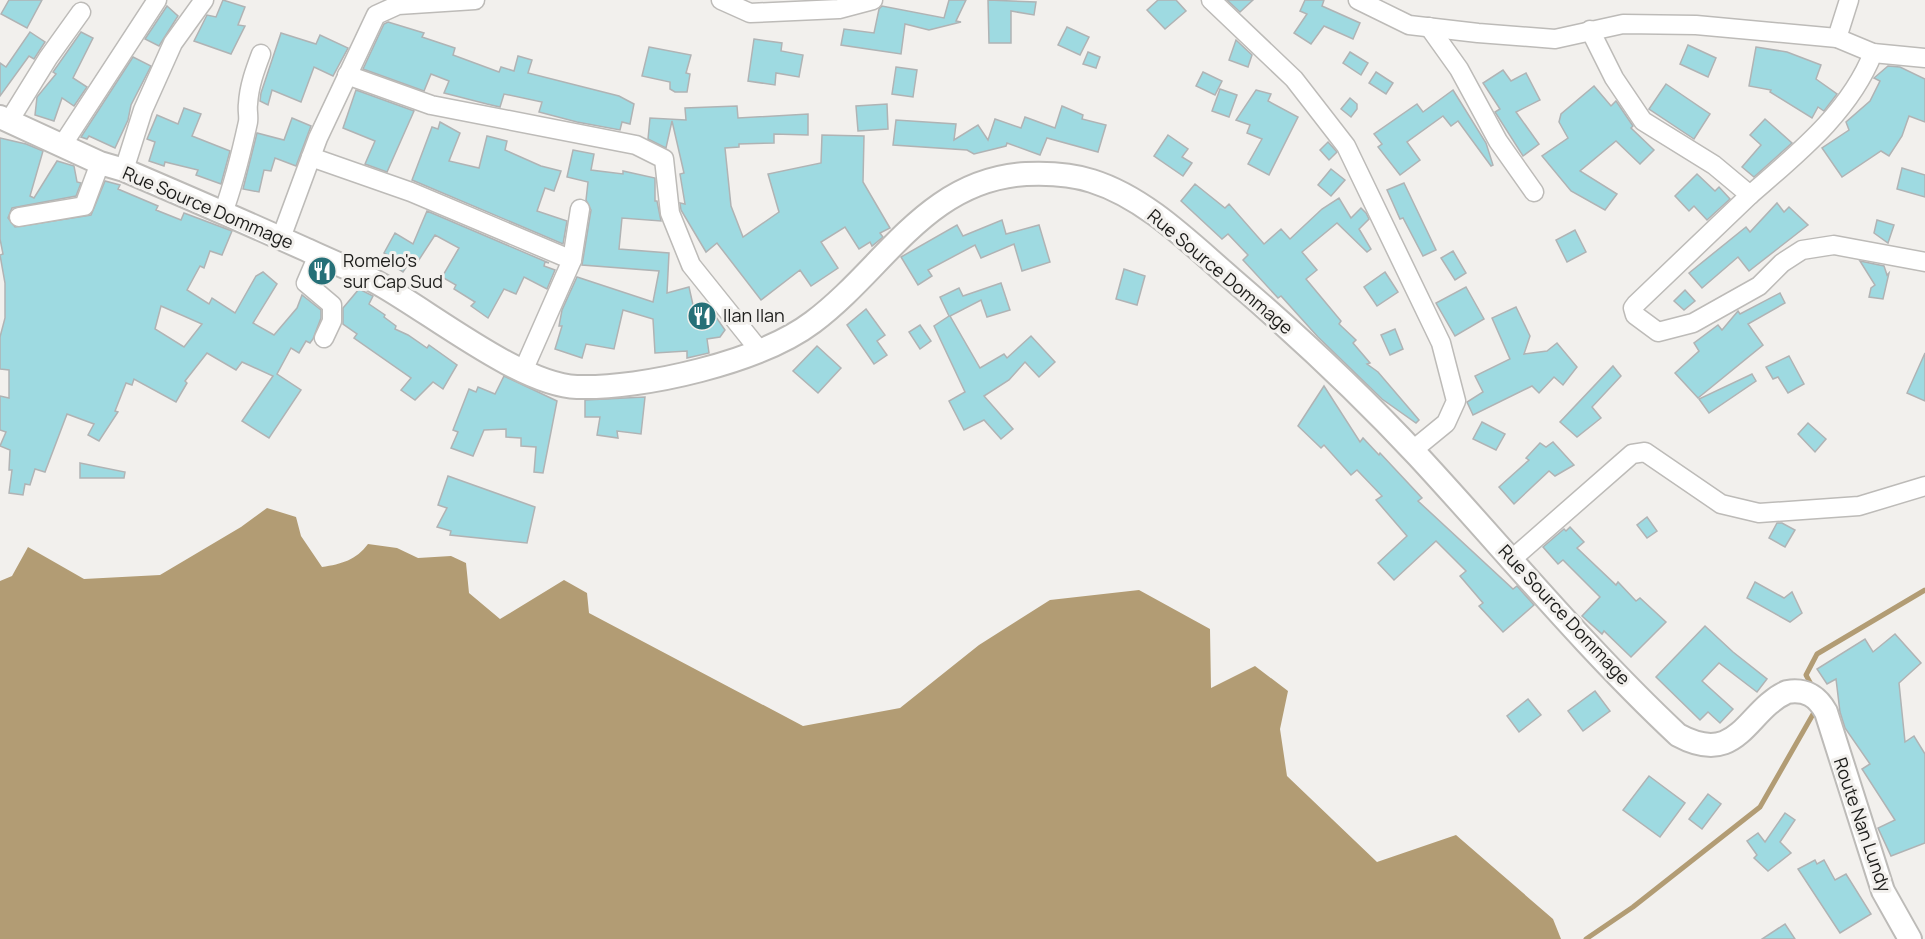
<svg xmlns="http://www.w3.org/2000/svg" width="1925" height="939" font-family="Manrope,sans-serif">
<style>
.water{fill:#b29c74}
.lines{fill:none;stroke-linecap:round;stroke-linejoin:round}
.stream{stroke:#b29c74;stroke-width:5}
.building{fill:#9edae1;stroke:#b0b3b4;stroke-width:1.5;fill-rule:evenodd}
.minor-casing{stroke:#bdbbb8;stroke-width:21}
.major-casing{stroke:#bdbbb8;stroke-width:26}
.minor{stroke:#fff;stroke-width:18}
.major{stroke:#fff;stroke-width:22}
.labels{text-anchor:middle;stroke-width:6;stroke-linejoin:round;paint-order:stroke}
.street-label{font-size:18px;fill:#1c1c1a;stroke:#f2f0ed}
.poi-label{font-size:18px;fill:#1c1c1a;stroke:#f2f0ed;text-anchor:start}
</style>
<rect width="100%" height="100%" fill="#f2f0ed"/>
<path class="water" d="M267,508L296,517L301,536L322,567C342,564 356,560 368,544L397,548L418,558L451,556L466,563L469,593L500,619L564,580L587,593L589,613L803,726L900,708L979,645L1050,600L1139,590L1210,629L1211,688L1255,666L1288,691L1280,729L1287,776L1377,862L1456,835L1553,919L1561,939H0V581L12,576L28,547L84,579L160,575L241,527Z"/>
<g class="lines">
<g class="stream">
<polyline points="1813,688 1806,675 1817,654 1925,590"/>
<polyline points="1586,939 1633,907 1760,807 1816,709"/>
</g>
</g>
<g class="building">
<polygon points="9,0 42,0 27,28 1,14"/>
<polygon points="223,0 245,7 238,25 245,26 231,54 194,41 207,15 216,17"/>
<polygon points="949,0 966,0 956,21 961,22 929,30 905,24 901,54 841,45 844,29 874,33 879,9 882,6 944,18"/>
<polygon points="988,0 1036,2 1034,15 1011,11 1011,43 989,43"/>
<polygon points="1158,0 1176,0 1186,11 1165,29 1147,10"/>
<polygon points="1227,0 1253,0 1240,12"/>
<polygon points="1305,0 1324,0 1322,6 1360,23 1353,39 1324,26 1311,44 1294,33 1307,14 1300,11"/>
<polygon points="167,6 178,16 159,46 145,39"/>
<polygon points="388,22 424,33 422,37 455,48 453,55 499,72 501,67 514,71 518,56 532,60 528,73 619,96 634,104 630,124 622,122 620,130 577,122 539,112 542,102 504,94 500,107 487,104 444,93 449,81 431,74 424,91 363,69 384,24"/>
<polygon points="1067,27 1089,37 1080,55 1058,45"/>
<polygon points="30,32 45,42 34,59 29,56 0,96 0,63 6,67"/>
<polygon points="81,32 93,38 73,78 87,87 74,106 62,98 54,121 35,115 37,97 56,74 53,72"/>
<polygon points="281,33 316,44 320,35 348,48 333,76 314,67 301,102 272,90 268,105 260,101 261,93"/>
<polygon points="754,39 782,43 781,51 803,55 799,77 776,73 775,85 748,81"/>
<polygon points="1236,40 1252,55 1248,67 1229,60"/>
<polygon points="1688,45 1716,58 1708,77 1680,64"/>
<polygon points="649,47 691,55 686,73 690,74 687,92 675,92 670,89 670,82 642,76"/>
<polygon points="1756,47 1787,52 1821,65 1816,79 1837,94 1824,111 1818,107 1812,118 1770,92 1771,90 1749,86"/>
<polygon points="1088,52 1100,57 1096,68 1083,64"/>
<polygon points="1350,52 1368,63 1361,75 1343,63"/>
<polygon points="133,57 151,66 131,105 128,120 115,148 89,136 87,139 81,137"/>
<polygon points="1888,66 1900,67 1925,79 1925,122 1909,116 1902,136 1889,156 1881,151 1842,177 1822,148 1849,130 1846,122 1870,101 1880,81 1874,78"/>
<polygon points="896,67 917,70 913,97 892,94"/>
<polygon points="1503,70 1511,81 1526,73 1540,100 1516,112 1539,144 1523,156 1495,112 1500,109 1483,83"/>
<polygon points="1203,72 1222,81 1215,95 1196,86"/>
<polygon points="1376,72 1393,83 1386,94 1369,83"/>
<polygon points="1666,84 1710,114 1694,139 1649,109"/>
<polygon points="1594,86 1611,106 1616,101 1633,126 1631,128 1654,150 1640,164 1616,141 1580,171 1617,194 1605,210 1571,191 1542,156 1568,138 1559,122 1561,114"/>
<polygon points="1220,89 1237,95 1229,117 1212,111"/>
<polygon points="356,90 414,111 387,172 365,164 375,141 343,128"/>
<polygon points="1256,90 1271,94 1268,101 1298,117 1269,175 1248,164 1262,139 1247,133 1250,125 1236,120"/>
<polygon points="1453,90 1486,143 1493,165 1491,166 1458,121 1451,126 1443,116 1407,142 1420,160 1400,175 1378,147 1382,144 1374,134 1417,104 1423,112"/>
<polygon points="1350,98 1357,104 1357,109 1351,117 1341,109"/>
<polygon points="887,104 888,129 858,131 856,106"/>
<polygon points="737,106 738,118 808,114 808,135 774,134 774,143 739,144 739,147 725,148 731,206 743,237 779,212 768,174 821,163 822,135 864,136 863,182 890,228 880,233 883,237 872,246 870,242 859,249 845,227 821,242 838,268 811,286 800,270 761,300 717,243 706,252 681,210 680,203 685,204 680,174 684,173 672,121 666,148 648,139 650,118 686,120 685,108"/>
<polygon points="1062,106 1083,115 1082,119 1106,125 1098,152 1047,138 1040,155 1007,143 1006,146 974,154 967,150 893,145 896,120 956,124 954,140 978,125 988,140 995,119 1021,128 1025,117 1055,128"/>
<polygon points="184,108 201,114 192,136 230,151 221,184 196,175 198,170 165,162 164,166 149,161 155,142 147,139 157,115 178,124"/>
<polygon points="292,118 311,126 296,166 275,158 271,171 264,170 259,192 243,189 257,133 284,140"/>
<polygon points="1765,119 1792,143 1754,177 1742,167 1761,145 1750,135"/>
<polygon points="440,122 460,133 449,161 479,168 487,136 507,141 505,150 541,166 561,171 554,191 545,188 537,211 567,221 563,244 412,180 432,127 438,129"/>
<polygon points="1168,135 1188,149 1182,157 1192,163 1183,176 1154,156"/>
<path d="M0,138L26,144L43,151L30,196L34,198L57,161L74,166L77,182L81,183L76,196L12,208L8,218L15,227L91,215L105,181L120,185L118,189L158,206L156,210L181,220L184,213L232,231L222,255L210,251L204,268L200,266L187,290L209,304L212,298L235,313L256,276L263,272L277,284L253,323L274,335L297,308L302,295L321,310V318L313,339L310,343L306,341L299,353L291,348L277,374L301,390L269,438L242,421L273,376L242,362L236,370L207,353L185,381L187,383L176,402L134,379L132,385L126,383L115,411L118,412L99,441L88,435L94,424L67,414L45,472L35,469L30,485L25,484L23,495L9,493L12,470H9L10,450L0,446L6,432L0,430V396L9,398V370L0,369V337L5,318V283L0,255L3,254L0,239ZM161,306L202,324L184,347L155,329Z"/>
<polygon points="1328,142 1337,152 1329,160 1320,150"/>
<polygon points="573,150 594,154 591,170 623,174 623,171 655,178 655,201 657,201 661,221 622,218 619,249 669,253 667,293 689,287 693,305 707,304 725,330 720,337 707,339 709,353 687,358 687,351 655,353 653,319 623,310 614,349 586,344 582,358 555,349 562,326 559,326 562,310 577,277 653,302 659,271 582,265 591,210 586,200 588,182 567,177"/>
<polygon points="1902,168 1925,175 1925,197 1897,189"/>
<polygon points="1331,169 1345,180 1331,196 1318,185"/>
<polygon points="1697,174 1715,191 1719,187 1730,199 1707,220 1694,206 1689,211 1675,196"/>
<polygon points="1404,183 1436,250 1423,256 1403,218 1400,219 1387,190"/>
<polygon points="1195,184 1225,208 1229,204 1264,244 1281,229 1290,239 1322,209 1339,198 1351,218 1361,208 1366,213 1369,219 1359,229 1371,249 1367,252 1337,223 1302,252 1317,270 1306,279 1341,321 1339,324 1356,340 1353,343 1370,363 1367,364 1378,372 1419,420 1416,423 1382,399 1318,337 1281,296 1278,298 1243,260 1248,255 1228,234 1222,239 1181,201"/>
<polygon points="1777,203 1784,212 1789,207 1808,225 1749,271 1738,257 1702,288 1689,273 1746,227 1750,232"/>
<polygon points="427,211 549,263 545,262 544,266 555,270 547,289 524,277 516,294 504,289 488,318 471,306 475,302 454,289 456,285 442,277 459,248 435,235 413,269 407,266 403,272 389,263 392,258 384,253 395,233 413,244"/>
<polygon points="1002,220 1006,234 1039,225 1050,262 1022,271 1014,244 981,258 975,245 928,270 932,276 918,285 901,257 957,225 963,236"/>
<polygon points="1877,220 1894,225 1888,243 1874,233"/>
<polygon points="1575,230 1586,252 1567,262 1556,240"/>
<polygon points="1453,251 1466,273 1455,280 1441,258"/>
<polygon points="1860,261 1884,266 1887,275 1889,273 1883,299 1869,297 1871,288 1875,285"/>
<polygon points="1124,269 1145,276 1137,305 1116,299"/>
<polygon points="1385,272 1398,292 1377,306 1364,287"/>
<polygon points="1001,283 1010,310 987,317 981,300 950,316 980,368 1004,354 1007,358 1031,336 1055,362 1039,377 1025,362 1009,380 984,396 1013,429 1001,439 984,420 964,430 949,401 965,392 934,326 949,316 940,297 959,288 963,296"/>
<polygon points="1466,287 1484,319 1455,336 1436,303"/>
<polygon points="359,289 373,296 369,304 385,315 384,317 396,326 395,329 408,335 427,348 429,345 457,365 443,389 433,382 415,400 401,390 411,378 354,338 357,334 343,324 343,308"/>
<polygon points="1685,290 1695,301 1684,310 1674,301"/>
<polygon points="1780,293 1785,303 1748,324 1763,345 1698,398 1675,373 1699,351 1694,343 1718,325 1722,330 1738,311 1740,314"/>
<polygon points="1516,307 1530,336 1524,354 1547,351 1557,343 1577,367 1563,385 1554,377 1539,393 1532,386 1473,415 1467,402 1483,392 1475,376 1510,359 1492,318"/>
<polygon points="866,309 885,335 877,341 887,355 874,364 847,325"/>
<polygon points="920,325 931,341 920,349 909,332"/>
<polygon points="1395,329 1403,349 1390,355 1381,335"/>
<polygon points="817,346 841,368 818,393 793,371"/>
<polygon points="1925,353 1925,401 1907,393"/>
<polygon points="1789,356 1804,384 1788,393 1778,377 1773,379 1766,367"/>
<polygon points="1613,366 1621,376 1592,407 1601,418 1577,437 1560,422"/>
<polygon points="1752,374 1756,381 1709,413 1699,399"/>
<polygon points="504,376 557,401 543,473 534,472 536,447 521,446 521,438 506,437 506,429 484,430 473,456 451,448 458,432 453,430 469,389 476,392 478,387 495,394"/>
<polygon points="1324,386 1360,442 1363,438 1379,455 1380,453 1422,498 1418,501 1513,589 1517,586 1534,605 1503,632 1479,606 1483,603 1460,576 1466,571 1436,541 1394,580 1378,563 1407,536 1376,500 1382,496 1357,470 1351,475 1324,445 1321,448 1298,426"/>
<polygon points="645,397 641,434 617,431 618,438 597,435 600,417 585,417 585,400"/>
<polygon points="1482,422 1505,434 1496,450 1473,439"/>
<polygon points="1808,423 1826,439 1815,452 1798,434"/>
<polygon points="1553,442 1574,465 1555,476 1549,471 1514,504 1499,487 1529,460 1526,458 1540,443 1546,447"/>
<polygon points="80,463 125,472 124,478 80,478"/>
<polygon points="448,476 535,507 527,543 450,535 451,531 437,527 447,508 438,505"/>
<polygon points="1647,517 1657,531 1647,538 1637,525"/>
<polygon points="1777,523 1782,523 1795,530 1785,547 1769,538"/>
<polygon points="1570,527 1584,542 1577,548 1616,585 1618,582 1636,601 1640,598 1666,622 1631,657 1604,631 1602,634 1582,616 1600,597 1563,560 1558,564 1543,547 1564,529 1566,531"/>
<polygon points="1755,582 1784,598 1792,592 1802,613 1790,622 1747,598"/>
<polygon points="1705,626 1733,652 1767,679 1757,692 1719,663 1702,681 1733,709 1720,723 1708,712 1700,720 1656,677"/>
<polygon points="1895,634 1921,663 1899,683 1905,742 1914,736 1925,754 1925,843 1891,856 1878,828 1895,820 1862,769 1870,764 1845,728 1840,712 1836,679 1827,684 1817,669 1865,639 1873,652"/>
<polygon points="1595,691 1610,711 1583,731 1568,711"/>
<polygon points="1528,699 1541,715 1519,732 1507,716"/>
<polygon points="1649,776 1685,803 1660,837 1623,810"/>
<polygon points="1708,794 1721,804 1702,829 1689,819"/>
<polygon points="1785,813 1795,820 1780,842 1791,853 1768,871 1754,858 1757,855 1747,841 1758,833 1765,842"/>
<polygon points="1815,860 1817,864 1824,860 1835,880 1846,874 1871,914 1840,933 1798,869"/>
<polygon points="1785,924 1795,939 1762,939"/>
</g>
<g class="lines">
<g class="minor-casing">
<g id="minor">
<polyline points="721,0 750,13 839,9 873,0"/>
<polyline points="1211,0 1294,79 1346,146 1441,343 1456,401 1446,423 1413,450"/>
<polyline points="1358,0 1409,25 1478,33 1555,39 1623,24 1696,25 1837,38 1873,53 1925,58"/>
<polyline points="1429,27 1459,69 1498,141 1534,192"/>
<path d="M1590,30L1614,78L1643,121L1714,165L1750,195C1797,154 1850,112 1873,53"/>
<polyline points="1837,38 1849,0"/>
<polyline points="347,75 431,105 636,145 664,159 670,213 691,265 760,351"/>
<polyline points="9,121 48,58 81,12"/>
<polyline points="63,144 157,0"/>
<polyline points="311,157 411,192 572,260"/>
<polyline points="124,170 143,110 173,43 204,0"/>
<polyline points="1750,195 1636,304 1633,308 1635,315 1658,332 1693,323 1759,286 1782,263 1802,250 1834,245 1925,262"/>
<path d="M223,213C234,183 241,154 248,122C249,116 247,110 248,104C249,86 255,70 261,54"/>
<polyline points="19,217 84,206 100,163"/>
<polyline points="281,238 318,138 376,15 398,5 475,0"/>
<polyline points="318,255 306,283 332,305 332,321 324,338"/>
<polyline points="523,371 572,260 580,209"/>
<polyline points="1511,560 1632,454 1645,452 1721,504 1759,513 1859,506 1925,486"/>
</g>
</g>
<g class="major-casing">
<path id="major" d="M0,117L100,163L124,170C185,196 247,223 307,250C330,261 354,270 376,282C429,311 520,385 577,387C643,389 760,362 813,322C885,268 926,180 1026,174C1049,173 1071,174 1092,181C1146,198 1190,243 1232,279C1296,334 1360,394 1418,456C1504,549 1585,648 1678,735C1739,768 1746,710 1787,692C1806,689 1817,696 1826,712L1883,891L1910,939"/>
</g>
<use href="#minor" class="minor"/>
<use href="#major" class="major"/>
</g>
<defs>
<g id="restaurant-disc" transform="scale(1.5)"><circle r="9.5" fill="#267078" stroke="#f2f0ed"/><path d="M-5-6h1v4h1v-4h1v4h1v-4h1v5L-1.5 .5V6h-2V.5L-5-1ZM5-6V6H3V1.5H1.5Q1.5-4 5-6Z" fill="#fff"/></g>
</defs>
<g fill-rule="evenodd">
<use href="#restaurant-disc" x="322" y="271"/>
<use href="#restaurant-disc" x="702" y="316"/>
</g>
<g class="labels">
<g class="street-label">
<text transform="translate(208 208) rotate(23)" y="6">Rue Source Dommage</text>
<text transform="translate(1220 272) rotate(40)" y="6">Rue Source Dommage</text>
<text transform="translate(1564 615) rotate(47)" y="6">Rue Source Dommage</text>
<text transform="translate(1862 825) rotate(71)" y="6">Route Nan Lundy</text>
</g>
<g class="poi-label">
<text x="343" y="267">Romelo's<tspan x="343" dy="21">sur Cap Sud</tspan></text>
<text x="723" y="322">Ilan Ilan</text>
</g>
</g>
</svg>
